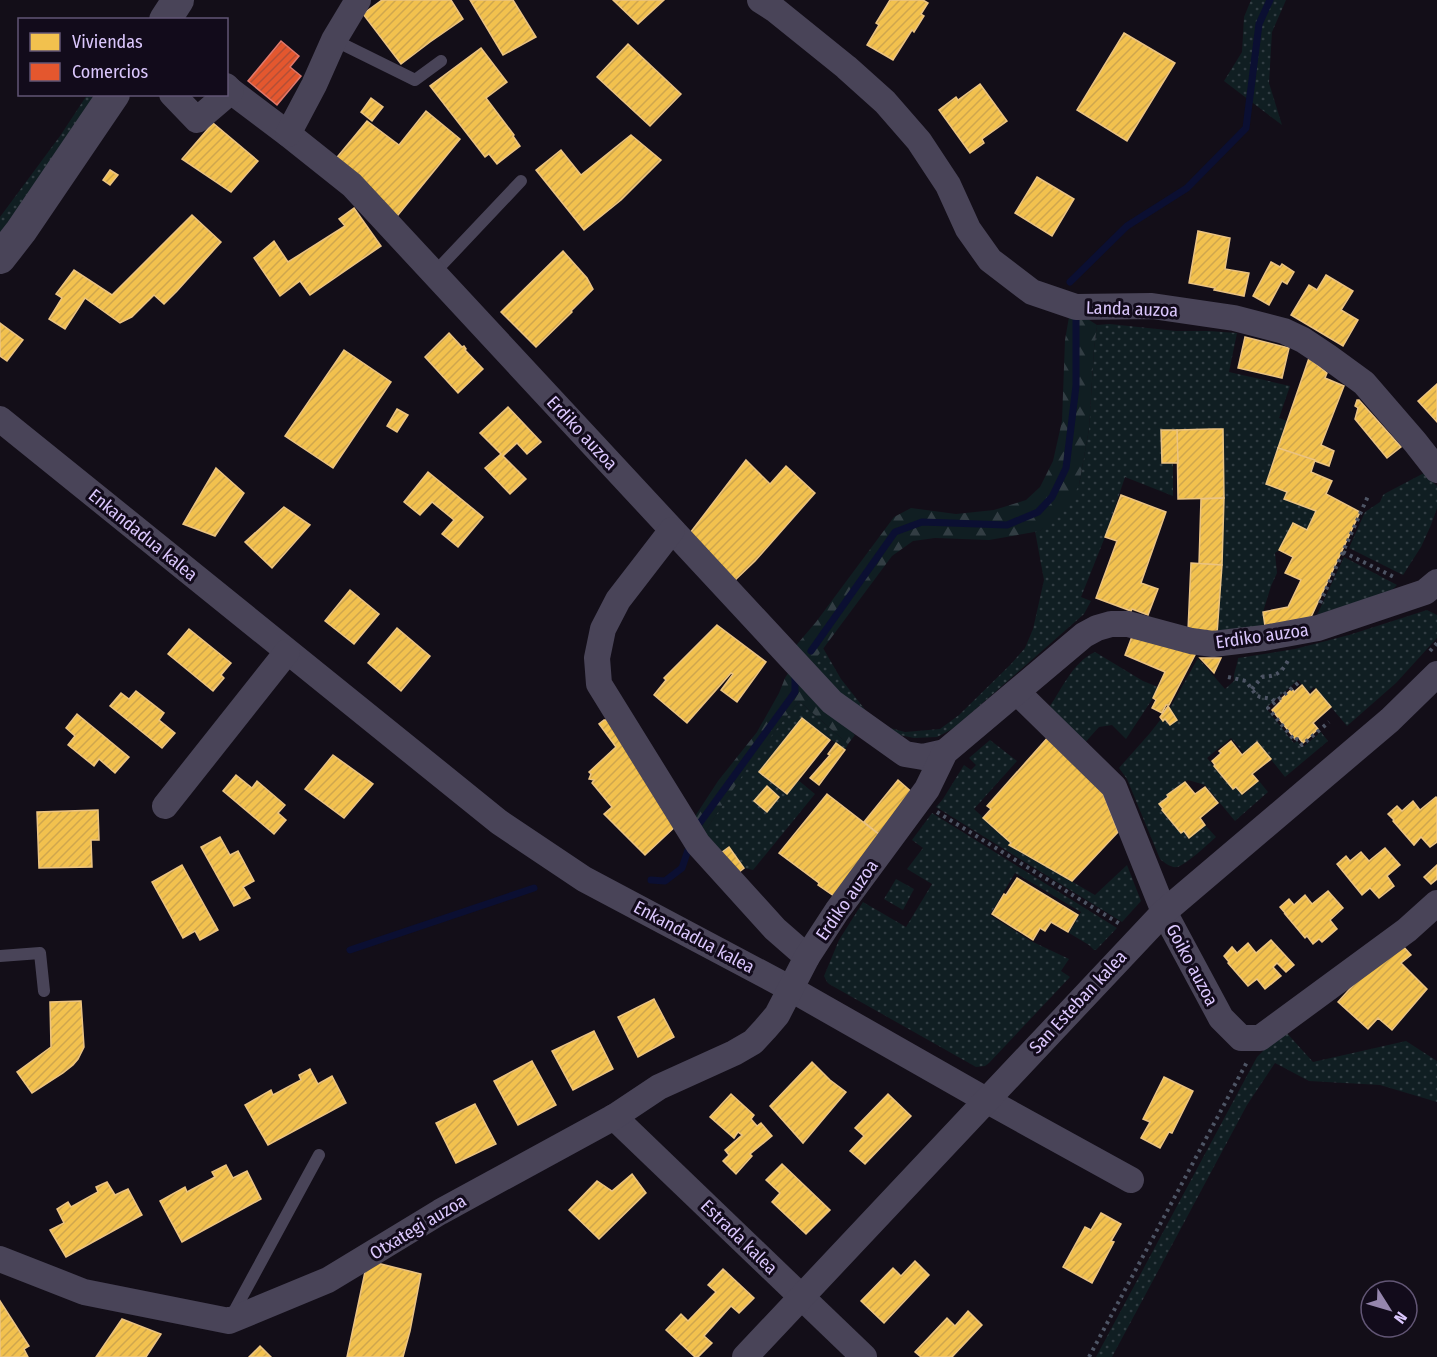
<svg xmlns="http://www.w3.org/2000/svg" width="1437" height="1357" font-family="'Fira Sans Condensed',sans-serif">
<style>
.green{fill:url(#green-dots)}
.forest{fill:url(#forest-firs)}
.homes{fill:url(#homes-hatch);stroke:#ebc382;stroke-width:1.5}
.shops{fill:url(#shops-hatch);stroke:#e1796c;stroke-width:1.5}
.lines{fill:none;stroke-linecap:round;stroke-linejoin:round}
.stream{stroke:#0b0f32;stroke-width:7}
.path{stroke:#4e5565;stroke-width:4;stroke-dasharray:3 4.5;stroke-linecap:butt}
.service{stroke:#494458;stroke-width:12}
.minor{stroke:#494458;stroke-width:26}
.tertiary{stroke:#494458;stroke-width:32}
.labels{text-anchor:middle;stroke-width:6;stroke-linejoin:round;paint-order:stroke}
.street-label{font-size:18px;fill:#dbc7fd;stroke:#120b1b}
</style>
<defs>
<pattern id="green-dots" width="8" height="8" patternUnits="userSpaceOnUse" patternTransform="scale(1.5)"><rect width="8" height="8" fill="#101e22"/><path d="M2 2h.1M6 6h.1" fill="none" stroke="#323d43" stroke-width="1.8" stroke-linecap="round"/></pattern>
<pattern id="forest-firs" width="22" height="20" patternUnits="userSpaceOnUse" patternTransform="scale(1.5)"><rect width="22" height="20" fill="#101e22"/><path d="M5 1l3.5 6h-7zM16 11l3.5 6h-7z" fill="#323d43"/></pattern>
<pattern id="homes-hatch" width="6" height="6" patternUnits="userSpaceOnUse" patternTransform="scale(1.5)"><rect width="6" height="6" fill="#f2c14e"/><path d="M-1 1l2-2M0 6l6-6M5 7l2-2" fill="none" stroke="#cfa64e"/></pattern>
<pattern id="shops-hatch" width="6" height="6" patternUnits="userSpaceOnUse" patternTransform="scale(1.5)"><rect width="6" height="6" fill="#e4572e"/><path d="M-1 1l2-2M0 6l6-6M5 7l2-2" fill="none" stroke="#b34f37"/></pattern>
</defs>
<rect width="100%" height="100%" fill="#130e18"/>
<g class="green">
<polygon points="1251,0 1286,0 1272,32 1269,83 1282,125 1224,81 1242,52 1244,17"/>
<polygon points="87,95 102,95 0,239 0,217 60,136"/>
<polygon points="1110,324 1176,331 1209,331 1237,333 1229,372 1290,386 1279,418 1287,421 1266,484 1287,492 1285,499 1316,511 1307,530 1293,523 1279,550 1275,553 1277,573 1271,586 1263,612 1265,626 1217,634 1222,565 1224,498 1222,429 1161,430 1162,463 1173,463 1173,496 1125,477 1105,537 1081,597 1091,601 1084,614 954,728 937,737 914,738 890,733 872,724 811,665 823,648 841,679 867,712 883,726 905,732 940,729 959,715 1011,664 1025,648 1033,629 1044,580 1035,531 1040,531 1079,485 1089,429 1094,349 1097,325"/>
<polygon points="1424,473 1437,486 1437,508 1431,525 1421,547 1403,575 1349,548 1365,512 1380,502 1383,495 1386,493"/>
<polygon points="1344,557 1397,585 1391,591 1317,615"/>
<path d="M1427,610L1437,615V638L1396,683L1347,726L1314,687L1308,692L1298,680L1266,708L1294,743L1297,741L1303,747L1321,732L1328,741L1285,777L1257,742L1244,753L1231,738L1207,758L1233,789L1236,787L1243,795L1259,781L1268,792L1235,821L1205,785L1188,780L1180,785H1179L1167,795L1168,797L1159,805L1163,809L1162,811L1181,833L1184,831L1189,838L1205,825L1216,837C1208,844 1186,865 1177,867C1171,868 1165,863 1160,859L1127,779L1119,768L1150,733L1161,719L1163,721L1165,719L1170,725L1177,720L1170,708L1198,658L1225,689L1234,681C1233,673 1237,667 1238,658L1295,649L1349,635Z"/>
<path d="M1095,652L1143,681L1158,687L1153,698L1126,739L1112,725L1099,727L1082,746L1049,710L1050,706C1063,687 1073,662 1095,652Z"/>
<polygon points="799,701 848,744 845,750 802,718 760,773 787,794 798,780 815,794 753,870 744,868 729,847 717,856 702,836 754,757"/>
<polygon points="990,740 1017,761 974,809 1011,843 1009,845 1095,895 1127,865 1141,901 1122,922 936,807 943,799 964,765 971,770 976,765 969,758"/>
<polygon points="932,813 1117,928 1096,950 1094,950 1089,945 1069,933 1081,912 1015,873 990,915 1031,941 1069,959 1061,971 1070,977 989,1063 985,1066 976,1067 829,984 827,982 824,976 839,940 863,902 906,927 932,884 907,869 923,848 912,840"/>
<polygon points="896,879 914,889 903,910 884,899"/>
<polygon points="1284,1030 1313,1062 1406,1041 1437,1061 1437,1102 1380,1085 1309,1081 1275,1063 1247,1105 1112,1357 1096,1357 1257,1057"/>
</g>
<g class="forest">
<polygon points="1083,316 1097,325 1094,349 1089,429 1079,485 1070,503 1040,531 989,540 935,538 913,541 892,556 811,665 793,649 816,622 894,517 911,508 956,514 994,510 1026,500 1040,487 1053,461 1062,421 1065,340 1069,317"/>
<polygon points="790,670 855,735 848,744 799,701 754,758 702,836 692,821 718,781 757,732 779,693 785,678"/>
</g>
<g class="homes">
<polygon points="382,0 451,0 463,19 430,42 401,64 363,14"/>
<polygon points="470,0 513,0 536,37 503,55"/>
<polygon points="613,0 664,0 638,24"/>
<polygon points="890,0 923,0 928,3 921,14 924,16 914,32 912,30 893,60 867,45 879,25 876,23"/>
<polygon points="1124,33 1175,63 1127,141 1077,110"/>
<polygon points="628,44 681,94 650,126 597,77"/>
<polygon points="481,48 507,82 486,98 514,135 513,136 520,146 497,164 489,154 485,157 430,86"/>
<polygon points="980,84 1007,121 982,139 984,143 970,153 939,110 956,97 958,100"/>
<polygon points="371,98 383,107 372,121 361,112"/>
<polygon points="426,111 460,139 394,220 334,161 367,121 399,145"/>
<polygon points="213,123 258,161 231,192 182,159"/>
<polygon points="631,135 661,160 621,200 584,230 536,170 561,150 581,175"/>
<polygon points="110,170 118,175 110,185 103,180"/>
<polygon points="1037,177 1074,199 1052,236 1015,213"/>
<polygon points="354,208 381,246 310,295 300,281 280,296 254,258 274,241 288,262 345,226 339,219"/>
<polygon points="192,215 221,242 177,291 164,304 154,295 132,317 120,323 85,298 65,329 49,319 62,298 56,294 74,270 112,295"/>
<polygon points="1198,231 1230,238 1225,269 1249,273 1244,296 1214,290 1215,288 1189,283"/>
<polygon points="563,251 587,278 593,289 571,311 572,312 536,347 501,312"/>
<polygon points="1271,262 1280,267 1282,264 1294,272 1287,284 1282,281 1269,305 1253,296"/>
<polygon points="1326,275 1353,291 1341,310 1358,320 1343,346 1291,315 1309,285 1317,290"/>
<polygon points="0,323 23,340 7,361 0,356"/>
<polygon points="449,333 462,347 464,346 466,349 465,350 483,369 458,393 425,357"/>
<polygon points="1245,337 1289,348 1282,378 1238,368"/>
<polygon points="344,350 391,382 333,468 285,436"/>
<polygon points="1309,358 1327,373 1325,378 1344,386 1321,445 1334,451 1329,466 1278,448"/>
<polygon points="1437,384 1437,422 1418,401"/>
<polygon points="1357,400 1359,400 1401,447 1387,458 1355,419 1358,408 1355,406"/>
<polygon points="508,407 541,442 527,454 517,443 503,456 526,479 510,494 485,468 501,454 480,433"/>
<polygon points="397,409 408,415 397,432 387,426"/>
<polygon points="1213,429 1223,429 1224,498 1178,499 1177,430"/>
<polygon points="1161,430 1177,430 1178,463 1162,463"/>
<polygon points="1278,448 1315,460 1311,472 1332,481 1326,494 1360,512 1311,617 1265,626 1263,612 1288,607 1301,580 1285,573 1293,557 1279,550 1293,523 1307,530 1316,511 1284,499 1287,492 1266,484"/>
<polygon points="746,460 770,484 786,466 815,493 755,561 730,585 690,533"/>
<polygon points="216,468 244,493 215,536 183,524"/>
<polygon points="428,472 483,517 458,547 442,534 454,520 432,502 420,515 404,502"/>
<polygon points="1121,495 1166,512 1141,583 1158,589 1148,615 1132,609 1131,611 1096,598 1117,541 1105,537"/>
<polygon points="1224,498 1222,565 1199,564 1201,499"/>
<polygon points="284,507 310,525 272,568 245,542"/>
<polygon points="1191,563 1222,565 1217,634 1188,630"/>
<polygon points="350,590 379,614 354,644 325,621"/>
<polygon points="717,625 766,662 737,702 721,690 733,674 731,673 687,723 654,695 666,680 664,678"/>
<polygon points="397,628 430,656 401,691 368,663"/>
<polygon points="189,629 231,663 221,675 224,678 213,691 168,654"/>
<polygon points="1133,634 1196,653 1169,705 1166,705 1162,713 1152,708 1156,700 1153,698 1165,672 1125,655"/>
<polygon points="1200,658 1221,658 1214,673"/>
<polygon points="1302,685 1310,695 1316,689 1331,707 1313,723 1318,729 1303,743 1298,737 1295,739 1272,710 1281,701 1280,700 1292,689 1294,692"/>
<polygon points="136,691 164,713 159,720 175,733 162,748 110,706 121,693 129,699"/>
<polygon points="1168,706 1177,720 1170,725 1165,719 1163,721 1160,717"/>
<polygon points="77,714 129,757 115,773 99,759 94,766 68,745 75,736 66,728"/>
<polygon points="802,718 830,740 787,794 759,772"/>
<polygon points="604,720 613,720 678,824 645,855 604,814 612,807 592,783 594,780 589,779 591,774 589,772 616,747 599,724"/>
<polygon points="1049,736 1103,793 1118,832 1072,881 1009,845 1011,843 983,818 991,809 987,806"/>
<polygon points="1231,741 1242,755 1257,742 1271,759 1252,774 1258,781 1242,794 1236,787 1233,789 1214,766 1215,765 1212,761 1221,753 1219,751"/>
<polygon points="836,743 845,750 819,785 810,778 830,755 828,754"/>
<polygon points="333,755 373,784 344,818 305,789"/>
<polygon points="236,775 252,788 257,781 285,805 278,813 286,820 274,834 223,791"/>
<polygon points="898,780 914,794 880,835 864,822"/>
<polygon points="1185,782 1195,794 1205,787 1218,803 1200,818 1205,825 1189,838 1184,831 1181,833 1162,810 1163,809 1159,804 1168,797 1167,795"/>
<polygon points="767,786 779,797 767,812 754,801"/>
<polygon points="827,794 881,836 834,896 818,885 819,883 779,853"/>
<polygon points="1436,797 1437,798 1437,842 1430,847 1421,837 1414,845 1393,821 1394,820 1388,814 1397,806 1402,811 1413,801 1420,810"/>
<polygon points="98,810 99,840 91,840 92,867 39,868 37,812"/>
<polygon points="220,837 230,855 238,851 254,881 243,887 250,898 234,906 201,847"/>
<polygon points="729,847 744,868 733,877 717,856"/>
<polygon points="1385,848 1400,865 1387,876 1394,886 1379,898 1370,888 1362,895 1337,864 1346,856 1350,861 1361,852 1369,861"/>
<polygon points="182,865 218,930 200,940 195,931 183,938 152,882"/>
<polygon points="1437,865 1437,879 1431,884 1424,877"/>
<polygon points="1017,878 1078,915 1068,932 1051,922 1045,931 1040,928 1033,940 992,914 1004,894 1006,895"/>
<polygon points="1328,891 1343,908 1330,920 1337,929 1322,942 1319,939 1313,944 1307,936 1305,938 1285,914 1286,914 1280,907 1289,899 1294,905 1305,895 1312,904"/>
<polygon points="1271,940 1294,965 1286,972 1277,963 1273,967 1281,976 1265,989 1257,979 1248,986 1228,963 1229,962 1224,956 1232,947 1237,953 1248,943 1256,953"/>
<polygon points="1401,944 1411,955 1401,963 1427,989 1392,1030 1378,1018 1368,1029 1338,1002 1376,960"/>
<polygon points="654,999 674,1037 638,1057 618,1017"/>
<polygon points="81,1001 84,1047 78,1059 73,1065 63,1073 32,1093 17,1072 51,1047 50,1002"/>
<polygon points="594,1031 613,1069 573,1090 552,1051"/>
<polygon points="532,1061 556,1105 518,1125 494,1081"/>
<polygon points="812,1062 830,1080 846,1092 803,1143 770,1106"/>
<polygon points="310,1069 318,1084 332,1076 346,1103 268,1145 245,1105 271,1090 273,1095 301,1080 299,1075"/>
<polygon points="1164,1077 1193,1091 1172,1133 1169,1132 1160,1148 1141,1138 1150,1122 1143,1119"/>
<polygon points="731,1094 754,1115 751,1119 757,1126 761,1123 772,1136 750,1154 752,1156 736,1174 723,1161 729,1155 725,1150 742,1135 738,1132 734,1138 710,1117"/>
<polygon points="888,1094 911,1116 865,1164 850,1151 864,1136 855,1128"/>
<polygon points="475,1104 496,1144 456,1163 436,1123"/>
<polygon points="782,1164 830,1210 806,1234 772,1202 780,1193 766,1180"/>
<polygon points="226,1165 233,1178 247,1171 261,1199 182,1242 160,1201 185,1187 187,1192 215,1177 212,1172"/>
<polygon points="632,1174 646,1193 599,1239 569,1210 597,1181 612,1191"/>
<polygon points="107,1182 115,1195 128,1189 142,1215 66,1257 50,1230 64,1223 57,1209 68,1202 71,1207 98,1192 96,1187"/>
<polygon points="1101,1213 1121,1224 1111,1241 1114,1242 1092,1283 1063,1267 1085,1227 1091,1230"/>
<polygon points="915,1261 929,1275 884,1323 861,1301 893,1268 901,1276"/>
<polygon points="373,1262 421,1274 410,1331 403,1357 347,1357 366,1267"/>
<polygon points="723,1269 754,1298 739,1313 731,1306 704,1336 712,1343 698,1357 695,1357 666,1330 681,1314 688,1321 716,1292 708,1285"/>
<polygon points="0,1301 29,1346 24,1349 28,1357 0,1357"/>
<polygon points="968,1311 982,1325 952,1357 921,1357 915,1352 947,1318 955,1326"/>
<polygon points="122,1319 161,1334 146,1357 96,1357"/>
<polygon points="260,1346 271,1357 249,1357"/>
</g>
<polygon class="shops" points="281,41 299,56 290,67 301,76 277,105 248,81"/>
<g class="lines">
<g class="stream">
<polyline points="1070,282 1127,226 1187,188 1246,128 1259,24 1270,0"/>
<polyline points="811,651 895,532 922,522 1007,525 1038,512 1052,497 1066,468 1076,386 1076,316"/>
<polyline points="699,824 795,692 795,677"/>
<polyline points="651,880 665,881 682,868 688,850"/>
<polyline points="350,950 534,888"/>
</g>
<g class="path">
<polyline points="1343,552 1394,577"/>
<polyline points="1320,603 1369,494"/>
<polyline points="1430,651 1437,643"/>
<polyline points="1228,677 1246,681 1256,695 1260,697 1272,699 1275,702"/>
<polyline points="1298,683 1268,708 1295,741 1297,739 1302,745 1329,722"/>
<path d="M1252,689L1262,677C1279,676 1282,672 1290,657"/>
<polyline points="937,812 1120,924"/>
<polyline points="1089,1357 1247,1062"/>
</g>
<g class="service">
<polyline points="334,40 415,80 441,61"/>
<polyline points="434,273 521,181"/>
<polyline points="0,956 40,953 44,991"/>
<polyline points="231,1317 319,1155"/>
</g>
<g class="minor">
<polyline points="760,0 774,9 846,67 885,102 919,141 948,185 968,229 990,260 1032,292 1076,307 1152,306 1234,318 1284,331 1303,340 1327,356 1364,383 1415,442 1437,470"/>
<polyline points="226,86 231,91 288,134 352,185 832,702 905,754 923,757 945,752"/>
<polyline points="172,94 197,120 231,91"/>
<polyline points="288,134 314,85 334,40 358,0"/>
<polyline points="0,419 499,822 584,879 791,989 986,1100 1131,1180"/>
<polyline points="672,530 618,600 603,629 597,658 599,684 698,844 775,929 807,957"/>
<polyline points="1017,692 1114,787 1164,912 1221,1018 1241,1038 1260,1038 1407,930 1437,903"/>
<polyline points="165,806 287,652"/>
<polyline points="614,1117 864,1357"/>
<polyline points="0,1259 84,1292 229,1321 328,1280 440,1212 614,1117 659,1087 734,1053 753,1042 765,1029 777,1015 807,957 837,911 927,789 945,752 1084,635 1097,628 1111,624 1128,624 1191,641 1213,644 1264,638 1318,628 1425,592 1437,582"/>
<polyline points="745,1357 1164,912 1390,720 1437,674"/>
</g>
<g class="tertiary">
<polyline points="165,20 178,0"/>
<polyline points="0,258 21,231 114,94"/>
</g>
</g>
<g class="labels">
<g class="street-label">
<text transform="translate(1132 309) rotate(2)" y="6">Landa auzoa</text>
<text transform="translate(582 433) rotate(47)" y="6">Erdiko auzoa</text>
<text transform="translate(143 535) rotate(39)" y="6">Enkandadua kalea</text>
<text transform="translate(1262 636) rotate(-8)" y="6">Erdiko auzoa</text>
<text transform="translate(847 900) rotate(-55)" y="6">Erdiko auzoa</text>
<text transform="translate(694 937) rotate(28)" y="6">Enkandadua kalea</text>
<text transform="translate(1192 965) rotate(62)" y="6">Goiko auzoa</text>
<text transform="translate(1078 1002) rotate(-47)" y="6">San Esteban kalea</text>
<text transform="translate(418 1227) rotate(-31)" y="6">Otxategi auzoa</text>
<text transform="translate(739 1237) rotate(44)" y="6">Estrada kalea</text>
</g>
</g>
<rect x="18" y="18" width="210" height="78" fill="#120b1b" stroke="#625675" stroke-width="1.5"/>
<rect x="30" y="33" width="30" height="18" fill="#f2c14e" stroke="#625675" stroke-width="1.5"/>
<text x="72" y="48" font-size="18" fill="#dbc7fd">Viviendas</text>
<rect x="30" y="63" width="30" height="18" fill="#e4572e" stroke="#625675" stroke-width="1.5"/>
<text x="72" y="78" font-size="18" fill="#dbc7fd">Comercios</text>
<g transform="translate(1389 1309) rotate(127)"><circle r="28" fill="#120b1b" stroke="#625675" stroke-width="1.5"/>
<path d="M0-4.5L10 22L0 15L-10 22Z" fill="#9586ad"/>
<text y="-9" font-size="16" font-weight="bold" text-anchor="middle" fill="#dbc7fd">N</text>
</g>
</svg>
